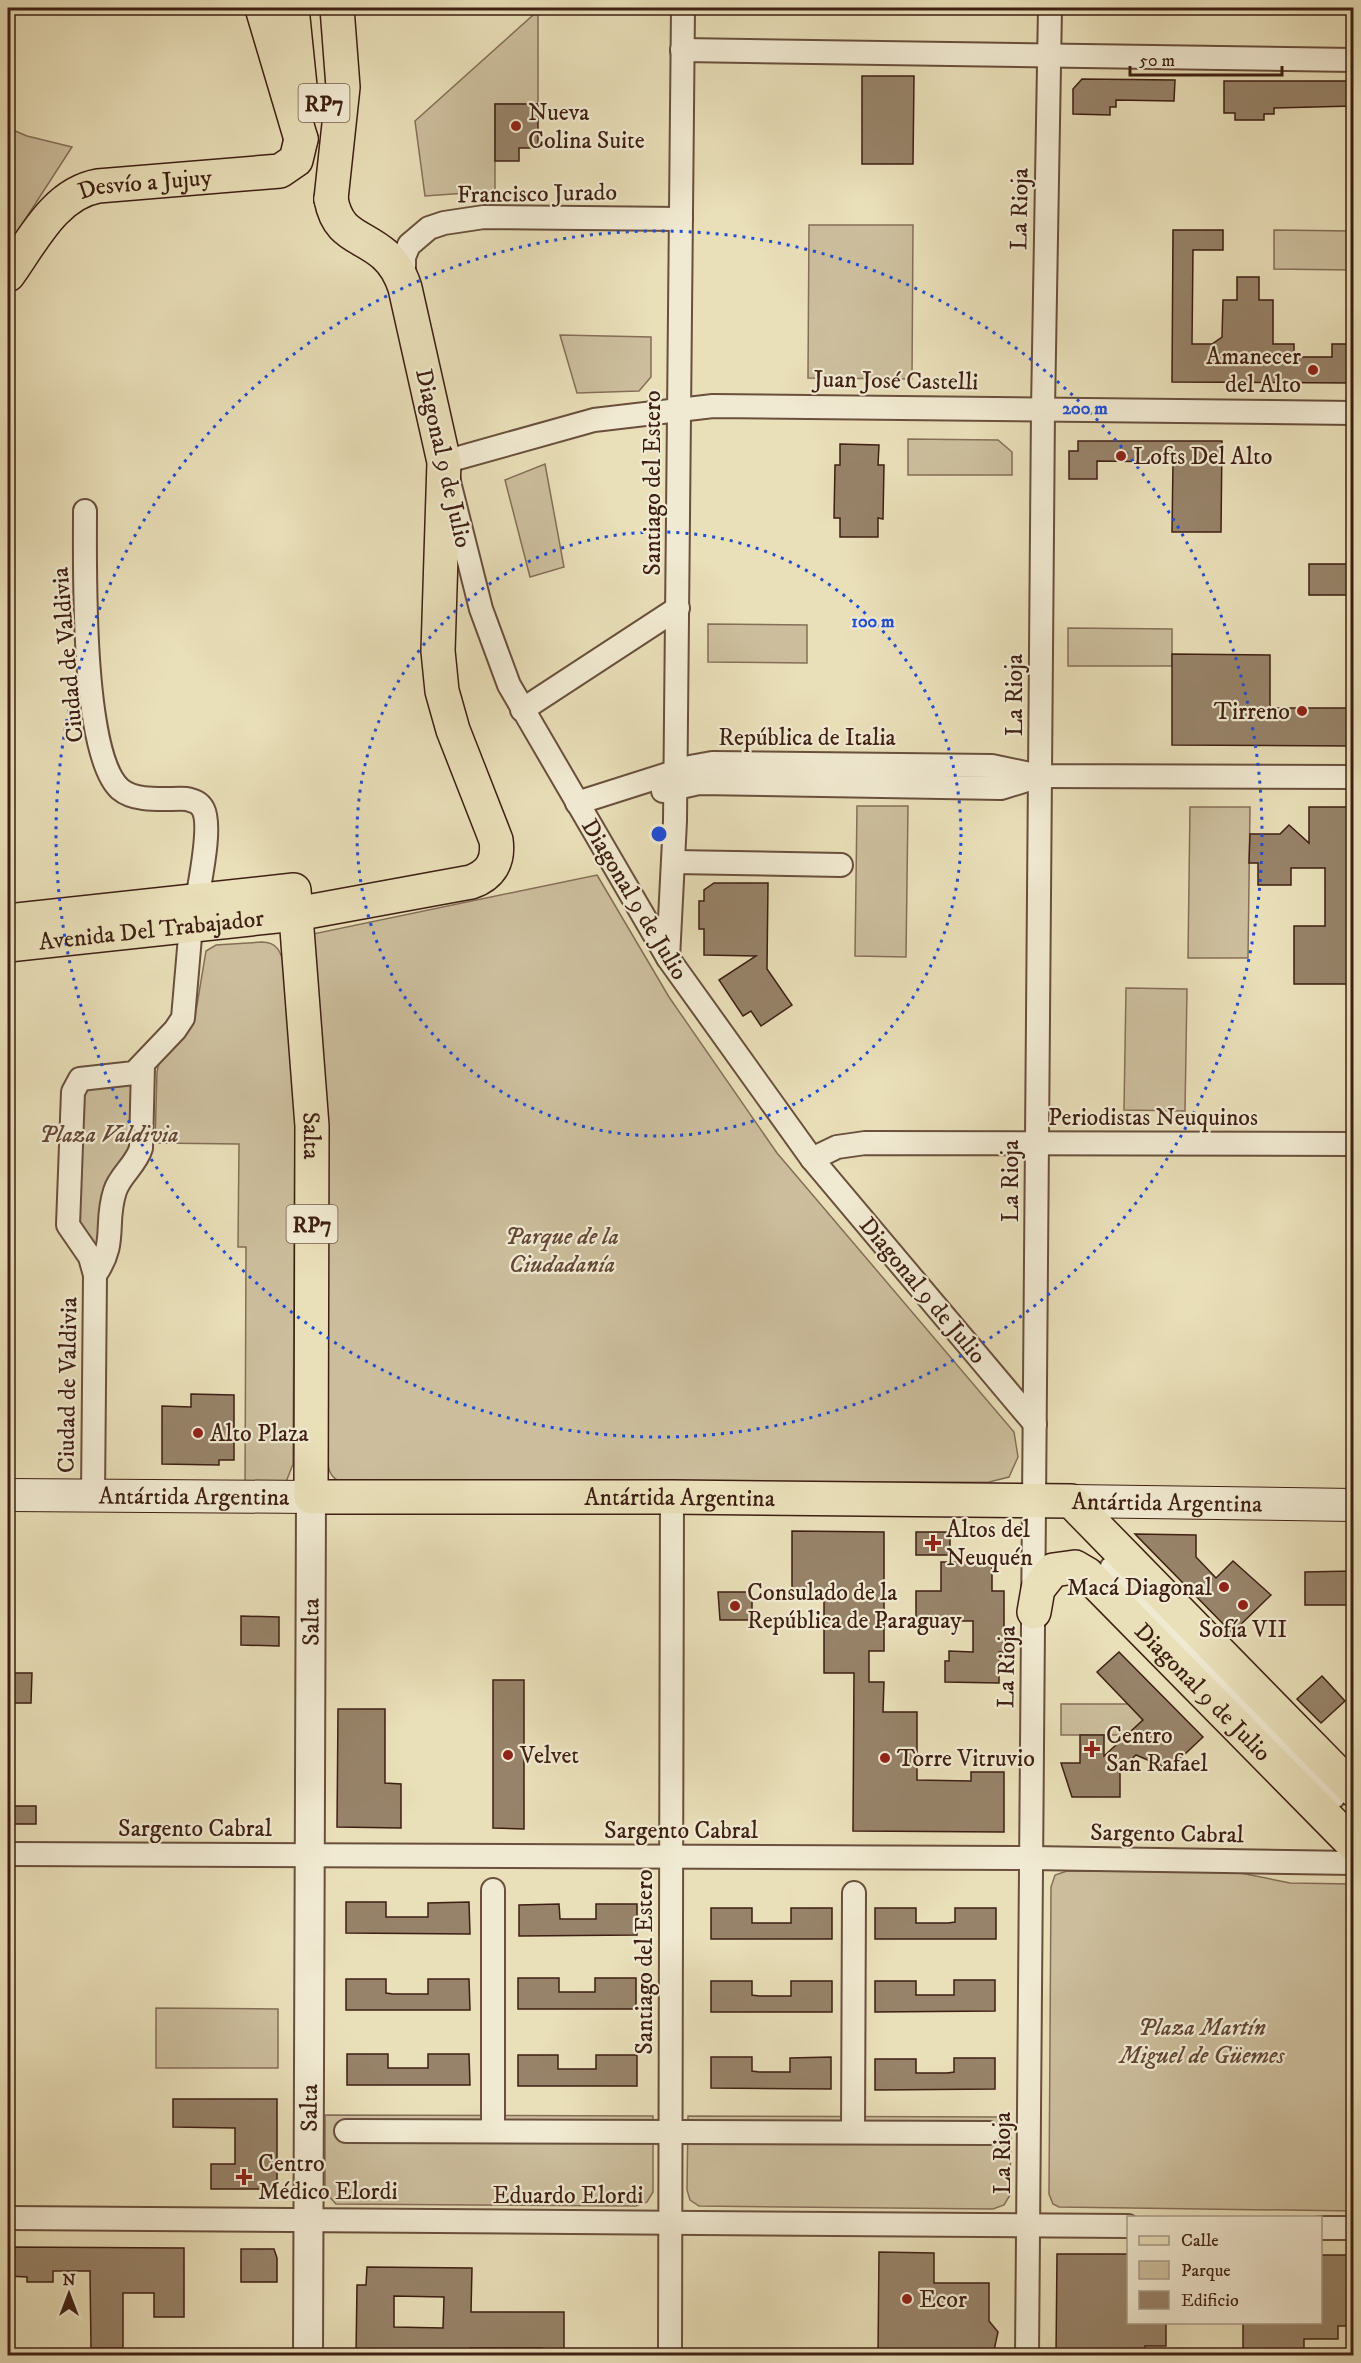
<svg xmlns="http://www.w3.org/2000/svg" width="1361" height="2363" font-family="'IM FELL DW Pica',serif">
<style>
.green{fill:#ccbe9d;stroke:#856e58;stroke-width:1.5}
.building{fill:#978369;stroke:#3e1f13;stroke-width:1.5;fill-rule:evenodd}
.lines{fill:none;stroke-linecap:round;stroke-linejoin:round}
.pedestrian-casing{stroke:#694f3c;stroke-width:20}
.minor-casing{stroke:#694f3c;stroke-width:26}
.tertiary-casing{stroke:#694f3c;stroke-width:32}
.secondary-casing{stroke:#3e1f13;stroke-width:34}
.primary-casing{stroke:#3e1f13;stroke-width:36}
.motorway-casing{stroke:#3e1f13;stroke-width:36}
.pedestrian{stroke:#f1ead2;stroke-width:16}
.minor{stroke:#f1ead2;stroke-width:22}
.tertiary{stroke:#f1ead2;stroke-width:28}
.secondary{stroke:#f1ead2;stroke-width:32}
.primary{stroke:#e9dfb9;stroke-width:33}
.motorway{stroke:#e9dfb9;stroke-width:33}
.ring{fill:none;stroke:#1d4ed8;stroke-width:3;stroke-dasharray:3 6}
.poi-dot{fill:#8f2418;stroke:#f1ead2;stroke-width:2}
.labels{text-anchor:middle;stroke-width:4.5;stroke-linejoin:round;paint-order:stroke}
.shield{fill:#f1ead2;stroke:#745c4c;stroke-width:1.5}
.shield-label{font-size:22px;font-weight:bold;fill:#3e1f13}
.poi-label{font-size:24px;fill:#3e1f13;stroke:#f1ead2;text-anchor:start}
.street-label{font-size:24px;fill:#3e1f13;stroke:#f1ead2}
.park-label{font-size:24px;font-style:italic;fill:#624736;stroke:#f1ead2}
.centre{fill:#1d4ed8;stroke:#f1ead2;stroke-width:3}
.ring-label{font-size:18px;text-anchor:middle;font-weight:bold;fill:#1d4ed8;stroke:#f1ead2;stroke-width:4.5;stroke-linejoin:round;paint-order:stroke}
</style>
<rect width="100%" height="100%" fill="#e9dfb9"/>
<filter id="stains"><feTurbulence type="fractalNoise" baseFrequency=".00333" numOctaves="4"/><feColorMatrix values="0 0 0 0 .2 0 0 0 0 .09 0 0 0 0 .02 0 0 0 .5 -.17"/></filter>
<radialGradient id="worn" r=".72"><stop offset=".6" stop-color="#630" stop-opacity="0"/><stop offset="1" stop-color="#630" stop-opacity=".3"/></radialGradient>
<g class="green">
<polygon points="541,8 653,8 653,12 538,10 538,104 495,104 495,191 425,196 415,121"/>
<polygon points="8,128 27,136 72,147 8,246"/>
<polygon points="809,225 913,225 912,379 808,378"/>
<polygon points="1274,230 1353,231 1353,270 1274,269"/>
<polygon points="560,335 651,337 651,377 639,391 577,393"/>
<polygon points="908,439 998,440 1012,452 1012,475 908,475"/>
<polygon points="545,464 564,567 530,577 505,480"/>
<polygon points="708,624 807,625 807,663 708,662"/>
<polygon points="1068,628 1172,629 1172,666 1068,666"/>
<polygon points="857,806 908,806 906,957 855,956"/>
<polygon points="1190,807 1250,807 1248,958 1188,958"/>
<path d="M597,875L669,997L777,1153L1014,1432L1018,1457L1009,1477L989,1482L347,1483C335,1481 329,1476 328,1463L327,1121L313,934Z"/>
<path d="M262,942C277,942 281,952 284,965L295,1114L293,1464L286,1482L245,1487L246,1247H238L239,1144L155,1143L157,1072L159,1063L194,1023L206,951L216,945Z"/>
<polygon points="1126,988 1187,989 1185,1111 1124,1110"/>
<polygon points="134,1084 138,1136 102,1253 82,1230 79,1217 82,1089"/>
<polygon points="1061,1704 1128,1704 1143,1720 1127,1735 1061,1735"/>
<polygon points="1067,1871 1236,1872 1290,1883 1353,1884 1353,2211 1059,2207 1053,2204 1049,2194 1051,1887 1055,1875"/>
<polygon points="156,2008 278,2009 278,2068 156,2068"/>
<polygon points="325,2115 653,2116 653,2192 647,2202 636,2206 336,2204 325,2192"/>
<polygon points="688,2116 1011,2117 1010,2195 1004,2205 993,2209 699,2206 690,2200 687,2190"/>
</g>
<g class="building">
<polygon points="862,76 914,76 913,164 862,164"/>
<polygon points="1082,79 1175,80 1174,101 1116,100 1116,107 1110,107 1110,115 1073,114 1073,89"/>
<polygon points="1224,81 1353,81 1353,106 1274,108 1274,114 1264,114 1264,120 1235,120 1235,113 1224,113"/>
<polygon points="495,104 538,104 538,148 519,148 519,161 495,161"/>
<polygon points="1173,230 1223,230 1223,250 1193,250 1192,344 1212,344 1222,337 1223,300 1237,300 1237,277 1259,277 1259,300 1273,300 1273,344 1294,344 1294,357 1332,357 1332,344 1353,344 1353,383 1172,382"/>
<polygon points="1078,441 1222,441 1221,532 1172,532 1173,462 1097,461 1097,479 1069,479 1069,451 1078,451"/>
<polygon points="840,444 879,445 878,465 884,465 883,519 878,518 878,537 840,537 840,518 834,518 835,465 840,465"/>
<rect x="1309" y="564" width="44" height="31"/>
<polygon points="1172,654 1270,655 1270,708 1353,708 1353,746 1172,745"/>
<polygon points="1309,807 1353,807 1353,984 1294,984 1294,926 1325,926 1325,868 1291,868 1291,885 1258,885 1258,863 1249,863 1250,834 1280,834 1289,825 1309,843"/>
<polygon points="714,883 768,883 767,969 792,1005 761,1026 751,1011 743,1016 719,980 756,956 704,955 704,929 699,929 699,901 704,901 704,890"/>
<polygon points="191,1394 234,1395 234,1460 219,1460 219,1465 162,1464 162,1406 191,1407"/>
<polygon points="792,1531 884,1532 884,1651 869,1651 869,1682 884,1682 883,1712 917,1712 917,1780 971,1781 971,1772 1004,1772 1004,1832 853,1831 854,1673 824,1673 824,1592 792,1592"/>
<rect x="916" y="1532" width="34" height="23"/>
<polygon points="1135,1534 1196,1535 1196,1557 1216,1578 1233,1561 1271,1595 1232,1633"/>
<polygon points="941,1562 992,1562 992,1591 1004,1591 1004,1652 999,1652 999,1683 945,1682 945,1661 949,1661 949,1651 973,1652 973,1621 916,1621 916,1591 941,1591"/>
<polygon points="1353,1571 1353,1605 1305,1605 1305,1572"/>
<polygon points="718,1592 752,1592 752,1620 720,1620"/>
<polygon points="241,1616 279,1617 279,1646 241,1645"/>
<polygon points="1119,1652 1203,1737 1169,1769 1136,1755 1120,1770 1120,1797 1072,1797 1061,1763 1080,1763 1080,1735 1104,1735 1104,1756 1143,1720 1097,1672"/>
<polygon points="8,1673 32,1673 31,1703 8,1703"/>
<polygon points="1322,1676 1345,1701 1321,1723 1297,1699"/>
<polygon points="493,1680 524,1680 524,1829 493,1828"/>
<polygon points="338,1709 385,1709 385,1783 401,1784 401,1828 337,1827"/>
<rect x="8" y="1806" width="28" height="18"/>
<polygon points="346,1902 386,1902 386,1917 428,1917 428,1903 469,1902 470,1934 346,1933"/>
<polygon points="559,1904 560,1919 596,1919 596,1904 637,1904 637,1935 519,1936 519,1905"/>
<polygon points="711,1908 752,1908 752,1923 791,1923 791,1908 832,1908 832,1939 711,1939"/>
<polygon points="875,1908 916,1908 916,1923 948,1923 955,1922 955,1908 996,1908 996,1939 875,1939"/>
<polygon points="518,1978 559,1978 559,1992 595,1992 595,1978 636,1978 636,2009 518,2009"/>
<polygon points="346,1979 386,1979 386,1993 393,1994 428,1994 428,1979 469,1979 470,2010 346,2010"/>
<polygon points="954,1980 995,1980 995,2011 875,2012 875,1981 916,1981 916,1995 954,1995"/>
<polygon points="711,1981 752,1981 752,1995 759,1996 791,1996 791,1981 832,1981 832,2012 711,2012"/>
<polygon points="347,2054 388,2054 388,2068 428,2068 428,2054 469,2054 470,2085 347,2085"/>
<polygon points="518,2055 558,2055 558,2069 596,2069 596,2055 637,2055 637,2086 518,2086"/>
<polygon points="711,2057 752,2057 752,2071 759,2072 790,2072 790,2058 831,2057 831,2089 711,2088"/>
<polygon points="954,2058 995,2058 995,2089 875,2090 875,2059 916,2059 916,2073 947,2073 954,2072"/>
<polygon points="173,2099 277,2099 277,2189 211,2189 211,2164 235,2164 235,2128 173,2127"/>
<polygon points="8,2247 184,2248 184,2317 154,2317 154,2293 123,2293 123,2348 91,2348 90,2271 53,2271 53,2282 27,2282 27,2277 8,2276"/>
<polygon points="241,2249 274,2249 277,2258 277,2282 241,2282"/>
<polygon points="879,2252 934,2253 934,2283 989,2283 989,2321 998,2332 993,2355 878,2355"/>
<polygon points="1057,2254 1128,2254 1128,2322 1166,2322 1166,2346 1145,2346 1145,2355 1056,2355"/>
<polygon points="1320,2255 1353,2255 1353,2326 1338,2326 1338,2339 1304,2339 1304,2355 1243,2355 1243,2322 1320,2322"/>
<path d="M367,2267L472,2268L471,2312H564V2355H542V2348H470V2355H356L357,2285H366ZM394,2296L444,2297L443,2328L394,2327Z"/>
</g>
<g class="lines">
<g class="pedestrian-casing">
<polyline id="pedestrian" points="1109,1566 1336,1799"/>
</g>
<g class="minor-casing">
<g id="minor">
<polyline points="682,50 1354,60"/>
<polyline points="404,283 404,257 409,245 429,228 444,223 484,217 681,219"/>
<path d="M85,511C85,566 81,754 120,789C136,803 168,798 187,799C194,801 199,802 203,809C212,826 200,880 197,900"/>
<polyline points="522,710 678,608"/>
<polyline points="663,791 699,783 1001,788 1040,776"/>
<polyline points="577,803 690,767 712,763 992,766 1040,776 1354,777"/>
<polyline points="675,862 841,865"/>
<polyline points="668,958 675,821 683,8"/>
<polyline points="812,1159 837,1147 865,1143 1354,1144"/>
<path d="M95,1275C118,1242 104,1224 115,1191C120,1175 136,1165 141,1148L143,1066"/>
<polyline points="1035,1424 812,1159 668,958 509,685 481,609 444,462 594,420 713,406 1354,413"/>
<polyline points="93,1495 95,1275 90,1257 68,1225 73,1092 80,1079 134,1073 175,1030 183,1018 191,925"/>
<polyline points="8,1854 1031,1858 1354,1863"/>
<polyline points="493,1890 493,2131"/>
<polyline points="346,2131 989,2133"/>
<polyline points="853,2132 854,1893"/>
<polyline points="8,2218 1128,2226"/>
<polyline points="1320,2228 1354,2228"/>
<polyline points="670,2356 672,1497"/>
<polyline points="1027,2356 1043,409 1050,8"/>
</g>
</g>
<g class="tertiary-casing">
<g id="tertiary">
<path id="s1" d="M308,2356L311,1497"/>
</g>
</g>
<g class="secondary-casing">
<g id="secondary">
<path id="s2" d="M8,1495L311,1497"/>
<path id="s3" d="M1071,1501L1354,1505"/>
</g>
</g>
<g class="primary-casing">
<g id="primary">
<path id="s4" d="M8,275C32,242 54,194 98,186L280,171L296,160L301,139"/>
<path id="s5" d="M8,921L294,890L312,1126L311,1497H672L1071,1501L1354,1790"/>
<path id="s6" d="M8,945L296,914L471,882C491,875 499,861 496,840L453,730L442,691L438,651L444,462L405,288C401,275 395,264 385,255C361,234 338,237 331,199"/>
<path id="s7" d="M1034,1612L1038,1589L1053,1570L1075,1567L1087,1574L1354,1845"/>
</g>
</g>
<g class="motorway-casing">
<g id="motorway">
<polyline points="262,8 301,139"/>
<polyline points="292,8 300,86"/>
<polyline points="331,199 343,87 337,8"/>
</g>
</g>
<use href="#pedestrian" class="pedestrian"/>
<use href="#minor" class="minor"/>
<use href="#tertiary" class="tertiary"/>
<use href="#secondary" class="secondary"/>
<use href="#primary" class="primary"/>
<use href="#motorway" class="motorway"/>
</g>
<g class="ring">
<circle cx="659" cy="834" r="302"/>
<circle cx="659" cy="834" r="603"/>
</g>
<g class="poi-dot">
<circle cx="516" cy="126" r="6"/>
<circle cx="1313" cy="370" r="6"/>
<circle cx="1121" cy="456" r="6"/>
<circle cx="1302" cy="711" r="6"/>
<circle cx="198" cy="1433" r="6"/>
<path d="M930 1534h6v6h6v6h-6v6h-6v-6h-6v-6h6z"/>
<circle cx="1224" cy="1587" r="6"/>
<circle cx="1243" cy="1605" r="6"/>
<circle cx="735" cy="1606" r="6"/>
<path d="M1089 1740h6v6h6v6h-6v6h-6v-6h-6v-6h6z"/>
<circle cx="508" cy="1755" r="6"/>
<circle cx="885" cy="1758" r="6"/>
<path d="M241 2168h6v6h6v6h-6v6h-6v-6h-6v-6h6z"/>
<circle cx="907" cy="2299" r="6"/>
</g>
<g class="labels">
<g class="shield">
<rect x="298.5" y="84" width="51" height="38" rx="4.5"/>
<rect x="286.5" y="1205" width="51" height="38" rx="4.5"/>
</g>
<g class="shield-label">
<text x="324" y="111">RP7</text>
<text x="312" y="1232">RP7</text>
</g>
<g class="poi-label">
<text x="528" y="120">Nueva<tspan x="528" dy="28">Colina Suite</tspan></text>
<text x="1301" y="364" text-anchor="end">Amanecer<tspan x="1301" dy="28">del Alto</tspan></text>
<text x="1133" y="464">Lofts Del Alto</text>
<text x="1290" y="719" text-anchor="end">Tirreno</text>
<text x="210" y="1441">Alto Plaza</text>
<text x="946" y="1537">Altos del<tspan x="946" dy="28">Neuquén</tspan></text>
<text x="1212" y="1595" text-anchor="end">Macá Diagonal</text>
<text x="747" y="1600">Consulado de la<tspan x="747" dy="28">República de Paraguay</tspan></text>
<text x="1243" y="1637" text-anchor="middle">Sofía VII</text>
<text x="1106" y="1743">Centro<tspan x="1106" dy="28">San Rafael</tspan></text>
<text x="520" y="1763">Velvet</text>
<text x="897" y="1766">Torre Vitruvio</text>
<text x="258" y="2171">Centro<tspan x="258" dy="28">Médico Elordi</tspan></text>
<text x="919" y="2307">Ecor</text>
</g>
<g class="street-label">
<text dy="8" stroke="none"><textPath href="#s4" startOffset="177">Desvío a Jujuy</textPath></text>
<text transform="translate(537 193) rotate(-1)" y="8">Francisco Jurado</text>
<text transform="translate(1019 209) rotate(-89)" y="8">La Rioja</text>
<text transform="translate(896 380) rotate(1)" y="8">Juan José Castelli</text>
<text transform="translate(444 458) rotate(77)" y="8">Diagonal 9 de Julio</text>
<text transform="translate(652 483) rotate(-90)" y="8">Santiago del Estero</text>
<text transform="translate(67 655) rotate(-95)" y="8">Ciudad de Valdivia</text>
<text transform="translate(1014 695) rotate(-90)" y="8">La Rioja</text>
<text x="807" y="745">República de Italia</text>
<text transform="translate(635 899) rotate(59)" y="8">Diagonal 9 de Julio</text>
<text dy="8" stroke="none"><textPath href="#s6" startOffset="144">Avenida Del Trabajador</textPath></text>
<text x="1153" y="1125">Periodistas Neuquinos</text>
<text dy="8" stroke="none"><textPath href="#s5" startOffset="534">Salta</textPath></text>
<text transform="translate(1010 1181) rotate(-90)" y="8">La Rioja</text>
<text transform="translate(923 1290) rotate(50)" y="8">Diagonal 9 de Julio</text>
<text transform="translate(67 1385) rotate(-89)" y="8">Ciudad de Valdivia</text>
<text dy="8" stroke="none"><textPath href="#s2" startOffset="186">Antártida Argentina</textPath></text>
<text dy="8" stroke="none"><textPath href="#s5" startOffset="1264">Antártida Argentina</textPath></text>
<text dy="8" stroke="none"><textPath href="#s3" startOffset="96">Antártida Argentina</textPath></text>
<text dy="8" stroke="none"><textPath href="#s1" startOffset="734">Salta</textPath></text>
<text transform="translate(1006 1667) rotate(-89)" y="8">La Rioja</text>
<text dy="8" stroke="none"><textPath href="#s7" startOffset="249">Diagonal 9 de Julio</textPath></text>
<text x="195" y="1836">Sargento Cabral</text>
<text x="681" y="1838">Sargento Cabral</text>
<text transform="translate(1167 1833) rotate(1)" y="8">Sargento Cabral</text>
<text transform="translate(644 1962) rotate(-90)" y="8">Santiago del Estero</text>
<text dy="8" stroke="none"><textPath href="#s1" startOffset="248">Salta</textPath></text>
<text transform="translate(1002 2153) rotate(-90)" y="8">La Rioja</text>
<text x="568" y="2203">Eduardo Elordi</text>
</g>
<g class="park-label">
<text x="109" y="1142">Plaza Valdivia</text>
<text x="562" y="1244">Parque de la<tspan x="562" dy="28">Ciudadanía</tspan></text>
<text x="1202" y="2035">Plaza Martín<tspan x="1202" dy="28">Miguel de Güemes</tspan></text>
</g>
</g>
<circle cx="659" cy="834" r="9" class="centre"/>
<g class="ring-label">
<text x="1085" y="414">200 m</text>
<text x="873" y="627">100 m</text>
</g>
<rect width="1361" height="2363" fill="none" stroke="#e9dfb9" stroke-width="30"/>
<rect x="9" y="9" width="1343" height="2345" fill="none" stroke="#3e1f13" stroke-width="3"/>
<rect x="15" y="15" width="1331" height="2333" fill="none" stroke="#3e1f13" stroke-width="1.5"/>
<rect x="1127" y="2216" width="195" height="108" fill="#f1ead2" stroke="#a99986" stroke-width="1.5"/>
<rect x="1139" y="2236" width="30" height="9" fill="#e9dfb9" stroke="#a99986" stroke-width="1.5"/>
<text x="1181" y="2246" font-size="18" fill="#3e1f13">Calle</text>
<rect x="1139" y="2261" width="30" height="18" fill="#ccbe9d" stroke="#a99986" stroke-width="1.5"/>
<text x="1181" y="2276" font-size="18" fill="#3e1f13">Parque</text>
<rect x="1139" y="2291" width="30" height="18" fill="#978369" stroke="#a99986" stroke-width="1.5"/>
<text x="1181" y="2306" font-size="18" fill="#3e1f13">Edificio</text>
<g transform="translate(69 2294)" stroke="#f1ead2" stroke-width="4.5" paint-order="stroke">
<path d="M0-4.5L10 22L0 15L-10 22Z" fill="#3e1f13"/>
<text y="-9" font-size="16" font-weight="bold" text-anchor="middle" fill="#3e1f13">N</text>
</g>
<path d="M1130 66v9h152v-9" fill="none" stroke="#3e1f13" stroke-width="3"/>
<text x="1139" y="66" font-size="18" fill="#3e1f13" stroke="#f1ead2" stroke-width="4.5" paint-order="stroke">50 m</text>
<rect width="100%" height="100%" filter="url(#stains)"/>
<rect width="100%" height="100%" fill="url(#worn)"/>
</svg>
